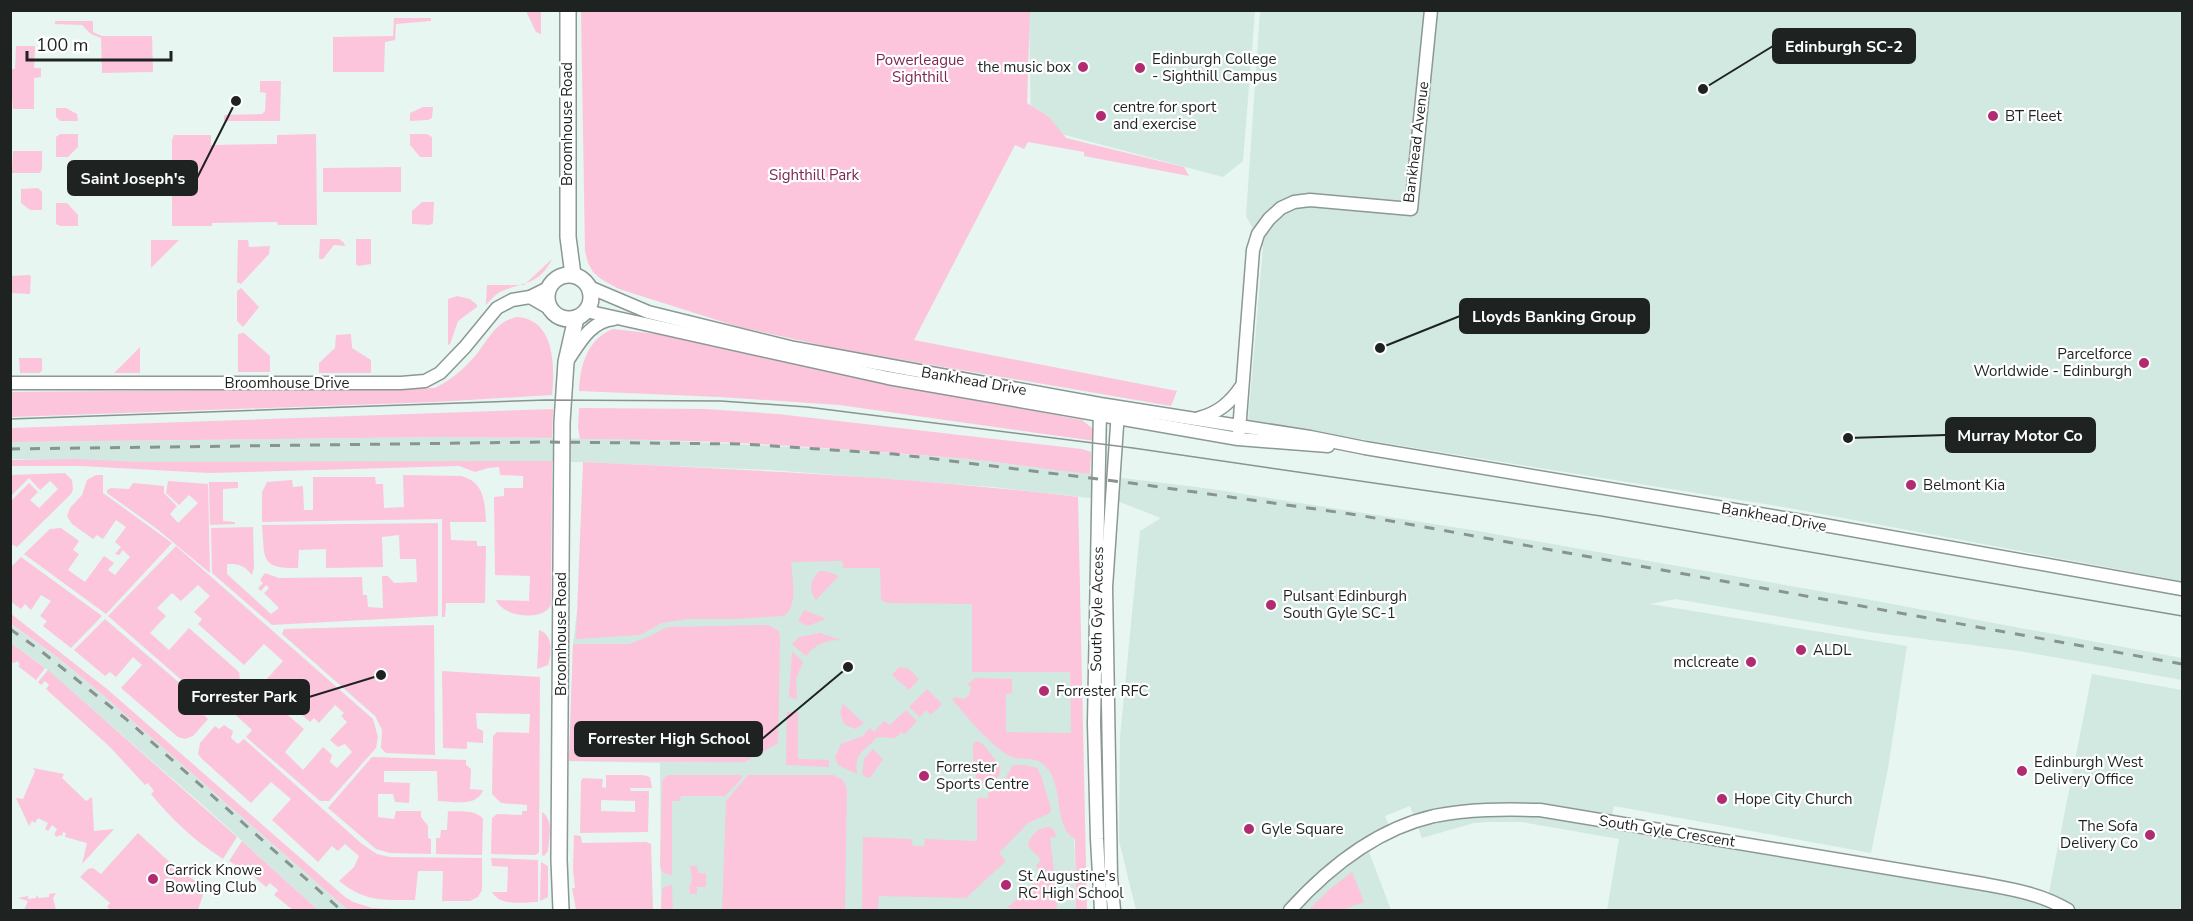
<svg xmlns="http://www.w3.org/2000/svg" width="2193" height="921" font-family="'Nunito Sans',sans-serif">
<style>
.built{fill:#d2e9e1}
.green{fill:#fcc5db;fill-rule:evenodd}
.lines{fill:none;stroke-linecap:round;stroke-linejoin:round}
.minor-casing{stroke:#8b9894;stroke-width:15}
.major-casing{stroke:#8b9894;stroke-width:18}
.minor{stroke:#fff;stroke-width:12}
.major{stroke:#fff;stroke-width:15}
.tram{stroke:#899390;stroke-width:1.5}
.rail{stroke:#899390;stroke-width:3;stroke-dasharray:10 10;stroke-linecap:butt}
.poi-dot{fill:#b02b71;stroke:#fff;stroke-width:2}
.labels{text-anchor:middle;stroke-width:4.5;stroke-linejoin:round;paint-order:stroke}
.poi-label{font-size:15px;fill:#1e2321;stroke:#fff;text-anchor:start}
.park-label{font-size:15px;fill:#7e2653;stroke:#fff}
.street-label{font-size:15px;fill:#1e2321;stroke:#fff}
.leader{fill:none;stroke:#1e2321;stroke-width:2}
.callout-dot{fill:#1e2321;stroke:#fff;stroke-width:2}
.callout{fill:#1e2321;stroke:#1e2321;stroke-width:2}
.callout-label{font-size:16px;text-anchor:middle;font-weight:bold;fill:#fff}
</style>
<rect width="100%" height="100%" fill="#e7f6f1"/>
<g class="built">
<polygon points="1029,11 1255,11 1243,161 1223,177 1031,126"/>
<polygon points="1260,11 2182,11 2182,581 1789,508 1248,421 1263,247 1246,216"/>
<polygon points="440,437 631,439 834,449 970,459 1212,489 1472,530 1860,598 2182,658 2182,680 2019,651 1876,633 1675,599 1650,604 1907,646 1888,768 1871,853 1614,806 1610,826 2048,897 2092,674 2182,690 2182,910 1607,910 1619,839 1521,822 1491,822 1474,823 1422,838 1410,806 1385,816 1393,836 1368,849 1391,910 1136,910 1119,841 1120,737 1140,531 1161,518 1117,501 992,487 771,470 579,462 143,462 11,459 10,442"/>
<polygon points="639,500 1066,505 1076,910 661,910 660,763 569,761 573,644 577,611"/>
<polygon points="10,624 56,656 103,695 348,910 318,910 206,808 67,687 43,666 11,643"/>
</g>
<g class="green">
<polygon points="526,11 541,11 541,34 536,32"/>
<polygon points="581,11 1030,11 1027,103 1049,117 1066,138 1184,167 1189,176 1084,156 1084,152 1028,142 1024,149 1015,145 914,340 1177,391 1171,406 834,348 739,327 619,289 601,279 593,272 588,263 585,251"/>
<polygon points="394,18 431,18 431,21 396,24 395,40 385,42 384,72 333,72 333,37 393,36"/>
<polygon points="55,21 93,21 93,32 102,36 152,36 153,72 102,73 101,38 91,34 82,25 55,24"/>
<polygon points="16,46 35,46 34,68 41,68 41,77 34,78 34,109 13,109 10,69 15,69"/>
<polygon points="260,81 281,81 280,121 224,121 224,115 262,114 265,111 266,93 260,92"/>
<polygon points="423,107 433,107 432,118 428,120 410,121 410,113"/>
<polygon points="56,108 66,108 77,114 78,121 60,121 56,117"/>
<polygon points="60,134 78,134 78,147 68,157 56,157 56,137"/>
<polygon points="316,134 317,225 278,225 277,222 212,223 212,226 172,226 172,140 174,135 211,135 211,145 277,144 277,135"/>
<polygon points="410,134 427,134 432,137 432,157 420,157 410,145"/>
<polygon points="13,151 42,151 42,169 40,173 12,173"/>
<polygon points="401,167 401,192 323,192 323,168"/>
<polygon points="38,188 42,192 42,210 30,210 21,203 21,189"/>
<polygon points="422,202 434,202 433,223 430,225 412,224 412,211"/>
<polygon points="56,203 67,203 78,215 78,226 60,226 56,224"/>
<polygon points="320,239 339,239 344,243 345,246 334,245 323,259 319,259"/>
<polygon points="356,239 371,239 371,264 358,266 356,264"/>
<polygon points="151,240 179,240 151,268"/>
<polygon points="238,240 248,240 249,247 270,246 269,254 241,284 237,282"/>
<path d="M552,259C538,287 523,281 500,292C495,295 490,300 486,305L487,285H524Z"/>
<polygon points="29,275 31,276 30,294 11,293 11,276"/>
<polygon points="241,288 259,307 243,327 237,321 237,291"/>
<polygon points="457,296 470,299 477,305 477,307 458,321 450,344 448,345 448,299"/>
<path d="M517,317C555,319 555,367 552,395L435,402L11,417L10,392L435,388C451,380 464,369 476,355C488,340 496,321 517,317Z"/>
<path d="M613,329L709,340L909,388L1082,420L1092,428L1095,441L839,405L720,397L579,391C580,366 587,339 613,329Z"/>
<polygon points="244,333 270,356 270,372 238,372 238,334"/>
<polygon points="351,334 352,348 371,360 371,373 319,373 319,363 335,348 336,335"/>
<polygon points="140,347 140,373 114,373"/>
<polygon points="19,358 42,358 42,371 39,373 20,373"/>
<path d="M579,408L706,409L778,414L1082,449L1091,452L1090,474C1049,470 1009,463 968,459C839,448 709,439 580,439L578,428Z"/>
<polygon points="553,409 552,438 440,437 11,442 11,428"/>
<path d="M75,459L143,462L552,461L551,605C543,622 503,617 496,600L529,601L530,576L495,575L494,497L504,496V488H523V476L500,475L499,467L488,468L475,472L459,466L209,473L81,466H11V460Z"/>
<path d="M583,462C749,470 914,477 1078,497L1087,910H1076L1075,839C1053,827 1064,787 1047,768C1034,753 1022,763 1008,755C991,746 965,715 952,699L956,697L964,699L969,695L971,688L968,684L975,678L1012,679V693L1006,694V732L1071,733L1070,672H972V604L887,603L881,600L880,568H843L842,561L791,562C792,580 799,604 784,616L734,619H688L662,623L640,635L576,639Z"/>
<polygon points="65,473 72,480 73,489 71,494 17,547 11,544 11,501 29,483 38,492 30,500 39,508 58,489 50,481 40,490 29,478 11,496 11,475"/>
<polygon points="96,475 103,475 103,493 172,543 106,614 24,554 50,529 61,528 79,541 73,550 79,554 68,570 85,582 104,556 114,563 108,570 115,575 130,557 123,550 119,555 115,554 121,547 115,542 126,527 116,520 103,539 97,535 93,539 72,524 67,516 70,508 82,495 87,480"/>
<path d="M403,475L461,476C484,482 485,501 486,522H450L451,540L477,541V546H486L485,603H446L445,617H442V519L262,522V492L267,482L292,480L293,487L303,486L304,510H313V477H375L376,484H383L384,508L404,507Z"/>
<polygon points="168,481 208,484 210,573 157,529 107,493 107,490 111,488 129,489 133,483 164,486 164,493 177,506 170,514 178,523 198,503 189,495 179,505 166,493"/>
<polygon points="209,482 238,482 238,488 223,489 223,521 235,522 235,524 210,525"/>
<path d="M438,523V616L272,625L212,573L211,528L253,527L254,567L252,575C244,565 239,564 227,564V574L271,614L279,608L264,593L269,588L266,585L261,591L258,588L263,583L260,580L265,573L279,578L362,577L363,595H367L368,607L383,608L382,576H388L394,583L417,582L416,559H400L399,535L382,537L383,567L326,568V549L299,550L298,568C259,569 265,558 262,525Z"/>
<path d="M176,546L373,719L378,737L376,748L329,801H320L246,737L252,730L229,709C238,699 245,687 259,690L304,729L285,752L303,770L323,747L332,755L330,762L337,768L352,752L345,744L338,747L330,740L347,722L341,716L344,713L335,705L319,723L314,718L310,722L264,682L283,661L264,644L244,665L198,624L202,619L194,612L210,596L198,585L181,601L172,593L157,608L166,616L150,633L169,650L189,628L239,672C243,686 231,693 223,702L216,697L210,702L203,695L206,689L199,682L192,689L108,616Z"/>
<polygon points="21,557 102,616 71,648 43,626 47,621 40,616 51,601 41,595 31,610 25,604 21,609 11,602 11,567"/>
<path d="M820,571H826L839,576L816,600C808,591 810,578 820,571Z"/>
<polygon points="804,610 824,618 824,620 807,626 798,621"/>
<polygon points="10,613 107,689 345,897 353,902 372,908 420,910 348,910 103,695 56,656 11,624"/>
<polygon points="105,619 190,692 186,697 192,703 197,698 208,708 203,714 208,719 193,736 185,739 178,737 121,688 142,665 133,657 116,677 110,672 105,676 74,650"/>
<polygon points="434,625 435,755 386,753 381,748 382,730 375,716 282,634 284,629"/>
<polygon points="768,625 779,631 780,638 778,743 745,762 569,761 573,644 629,644 650,636 667,627"/>
<path d="M539,630C553,634 552,653 548,665L537,669Z"/>
<path d="M820,633L841,640C825,640 816,644 806,656L792,644L799,637Z"/>
<polygon points="11,643 45,668 36,680 18,666 20,664 17,661 14,663 11,662"/>
<polygon points="792,651 803,662 796,679 797,700 789,696"/>
<polygon points="899,667 909,669 919,679 909,690 892,675"/>
<path d="M48,670L237,837L223,859C195,841 172,820 151,794L154,791L148,783L145,785L110,747L46,689L49,685L45,681L41,685L38,682Z"/>
<polygon points="442,671 540,677 539,852 536,855 491,854 492,818 497,814 522,815 522,811 527,811 527,805 501,803 492,794 493,736 497,732 529,733 530,714 476,713 477,728 483,731 483,743 467,742 467,749 443,748"/>
<polygon points="927,689 942,704 931,715 926,710 920,717 909,707"/>
<polygon points="843,704 864,723 855,729 844,724 840,713"/>
<path d="M906,710L917,721L904,735L902,732L895,738L877,737C864,752 854,752 857,774L838,765L835,757L841,744L863,736L870,728L874,732L884,721L890,725Z"/>
<polygon points="787,712 798,712 798,759 829,760 829,767 786,765"/>
<path d="M224,725L233,731L231,738L238,744L244,739L362,844L377,854L390,857L482,858V890L478,897L470,901H442L443,871H418L415,900C383,900 365,902 339,881L354,867L359,856L345,844L338,851L332,846L318,862L272,820L291,799L271,782L251,803L202,759L198,754L200,743L215,726L219,729Z"/>
<polygon points="977,741 983,744 1000,766 999,776 989,783 976,783 976,775 974,774 973,747 973,744"/>
<polygon points="873,749 883,759 871,777 866,778 862,774 864,759"/>
<path d="M372,757L466,760V765L471,769L470,789L483,790C477,808 452,801 438,801L437,771H384V782L410,783L409,803L395,802L393,794H378V817L394,819L396,811H421V817L428,826V838L431,839V854L390,853L376,849L328,808Z"/>
<polygon points="1013,765 1024,765 1037,768 1041,775 1051,809 1050,813 1028,823 999,853 1006,861 966,898 879,896 878,910 862,910 863,837 911,839 913,846 924,846 925,839 977,841 977,798 988,798 988,793 999,789"/>
<polygon points="33,768 64,774 62,778 86,801 92,797 94,831 114,829 82,864 87,843 65,837 66,833 63,832 62,836 59,835 58,837 54,835 57,829 52,825 48,831 45,829 48,823 38,818 35,823 32,821 29,826 16,798 23,799 35,771"/>
<path d="M606,775H643L650,777L652,788H630L631,791H649L648,832L580,833L581,781L583,778L603,779L602,787L606,788ZM601,800L635,801V812L601,811Z"/>
<polygon points="670,775 742,775 742,778 725,796 681,796 680,801 672,801 672,875 663,873 660,866 662,781 666,776"/>
<polygon points="748,775 833,775 843,780 847,789 845,910 722,910 726,801"/>
<path d="M448,811C459,812 476,809 483,819L482,855L436,854V838H440L441,830H447Z"/>
<path d="M542,812C554,820 549,838 548,851L544,856L542,855Z"/>
<path d="M1050,827L1054,830L1056,837L1050,838L1055,878L1057,910H1014L1008,907L1043,874L1036,866L1041,860L1028,846C1030,835 1038,827 1050,827Z"/>
<polygon points="138,833 176,868 203,886 203,895 198,910 111,910 107,907 110,903 80,877 88,869 93,868 101,874"/>
<polygon points="574,835 581,836 582,843 646,842 651,844 653,910 576,910 572,888 575,888 573,870"/>
<polygon points="242,841 318,910 293,910 274,895 278,890 270,883 266,887 252,875 229,861"/>
<path d="M491,858L538,860V902C523,902 500,907 492,892H507L508,867L492,866Z"/>
<polygon points="541,862 548,866 548,897 540,901"/>
<polygon points="690,866 697,866 698,873 706,873 706,887 697,887 697,894 690,894 689,887 692,880"/>
<polygon points="1352,872 1364,902 1342,910 1308,910 1330,889"/>
<polygon points="672,885 673,910 661,910 662,889 666,886"/>
<polygon points="56,893 53,898 56,910 24,910 28,901 18,898 28,896 28,899 36,898 36,895 39,898 49,897 49,894"/>
</g>
<g class="lines">
<g class="minor-casing">
<g id="minor">
<polyline points="589,287 648,312 794,348 1100,404 1310,437 1365,448 1796,520 2182,589"/>
<polyline points="530,297 549,308"/>
<polyline points="586,311 888,378 1238,439 1328,446"/>
<path d="M568,360C580,342 591,321 614,319"/>
<polyline points="10,383 401,383 425,381 440,373 465,347 497,308 512,300 530,297 548,288"/>
<polyline points="1100,408 1094,723 1097,839 1101,910"/>
<path d="M1199,418C1218,413 1230,403 1241,387"/>
<polyline points="1239,431 1253,250 1258,234 1269,219 1281,208 1294,202 1310,200 1411,209 1431,10"/>
<polyline points="1114,910 1111,877 1106,587 1118,411"/>
<path d="M1290,910C1328,868 1377,829 1434,816C1469,809 1504,809 1540,810L1978,883C2010,889 2040,893 2068,910"/>
</g>
</g>
<g class="major-casing">
<g id="major">
<polyline points="568,10 568,237 573,275"/>
<circle cx="569" cy="297" r="22"/>
<polyline points="561,910 559,860 562,422 566,362 576,318"/>
</g>
</g>
<use href="#minor" class="minor"/>
<use href="#major" class="major"/>
<polyline class="tram" points="10,419 546,400 721,401 807,407 1133,448 1601,516 2182,616"/>
<g class="rail">
<polyline points="10,449 546,442 744,444 894,454 1131,483 1358,515 2182,664"/>
<polyline points="10,629 41,651 126,719 341,910"/>
</g>
</g>
<g class="poi-dot">
<circle cx="1083" cy="67" r="6"/>
<circle cx="1140" cy="68" r="6"/>
<circle cx="1101" cy="116" r="6"/>
<circle cx="1993" cy="116" r="6"/>
<circle cx="2144" cy="363" r="6"/>
<circle cx="1911" cy="485" r="6"/>
<circle cx="1271" cy="605" r="6"/>
<circle cx="1801" cy="650" r="6"/>
<circle cx="1751" cy="662" r="6"/>
<circle cx="1044" cy="691" r="6"/>
<circle cx="2022" cy="771" r="6"/>
<circle cx="924" cy="776" r="6"/>
<circle cx="1722" cy="799" r="6"/>
<circle cx="1249" cy="829" r="6"/>
<circle cx="2150" cy="835" r="6"/>
<circle cx="153" cy="879" r="6"/>
<circle cx="1006" cy="885" r="6"/>
</g>
<g class="labels">
<g class="poi-label">
<text x="1152" y="64">Edinburgh College<tspan x="1152" dy="17">- Sighthill Campus</tspan></text>
<text x="1071" y="72" text-anchor="end">the music box</text>
<text x="1113" y="112">centre for sport<tspan x="1113" dy="17">and exercise</tspan></text>
<text x="2005" y="121">BT Fleet</text>
<text x="2132" y="359" text-anchor="end">Parcelforce<tspan x="2132" dy="17">Worldwide - Edinburgh</tspan></text>
<text x="1923" y="490">Belmont Kia</text>
<text x="1283" y="601">Pulsant Edinburgh<tspan x="1283" dy="17">South Gyle SC-1</tspan></text>
<text x="1813" y="655">ALDL</text>
<text x="1739" y="667" text-anchor="end">mclcreate</text>
<text x="1056" y="696">Forrester RFC</text>
<text x="2034" y="767">Edinburgh West<tspan x="2034" dy="17">Delivery Office</tspan></text>
<text x="936" y="772">Forrester<tspan x="936" dy="17">Sports Centre</tspan></text>
<text x="1734" y="804">Hope City Church</text>
<text x="2138" y="831" text-anchor="end">The Sofa<tspan x="2138" dy="17">Delivery Co</tspan></text>
<text x="1261" y="834">Gyle Square</text>
<text x="165" y="875">Carrick Knowe<tspan x="165" dy="17">Bowling Club</tspan></text>
<text x="1018" y="881">St Augustine's<tspan x="1018" dy="17">RC High School</tspan></text>
</g>
<g class="park-label">
<text x="920" y="65">Powerleague<tspan x="920" dy="17">Sighthill</tspan></text>
<text x="814" y="180">Sighthill Park</text>
</g>
<g class="street-label">
<text transform="translate(567 124) rotate(-90)" y="5">Broomhouse Road</text>
<text transform="translate(1416 142) rotate(-83)" y="5">Bankhead Avenue</text>
<text transform="translate(974 381) rotate(10)" y="5">Bankhead Drive</text>
<text x="287" y="388">Broomhouse Drive</text>
<text transform="translate(1774 517) rotate(10)" y="5">Bankhead Drive</text>
<text transform="translate(1097 609) rotate(-89)" y="5">South Gyle Access</text>
<text transform="translate(561 634) rotate(-90)" y="5">Broomhouse Road</text>
<text transform="translate(1667 831) rotate(9)" y="5">South Gyle Crescent</text>
</g>
</g>
<path class="leader" d="M1703 89L1773 46M236 101L197 178M1380 348L1460 316M1848 438L1946 435M381 675L309 697M848 667L762 739"/>
<g class="callout-dot">
<circle cx="1703" cy="89" r="6"/>
<circle cx="236" cy="101" r="6"/>
<circle cx="1380" cy="348" r="6"/>
<circle cx="1848" cy="438" r="6"/>
<circle cx="381" cy="675" r="6"/>
<circle cx="848" cy="667" r="6"/>
</g>
<g class="callout">
<rect x="1773" y="29" width="142" height="34" rx="6"/>
<rect x="68" y="161" width="129" height="34" rx="6"/>
<rect x="1460" y="299" width="189" height="34" rx="6"/>
<rect x="1946" y="418" width="149" height="34" rx="6"/>
<rect x="179" y="680" width="130" height="34" rx="6"/>
<rect x="575" y="722" width="187" height="34" rx="6"/>
</g>
<g class="callout-label">
<text x="1844" y="52">Edinburgh SC-2</text>
<text x="133" y="184">Saint Joseph's</text>
<text x="1554" y="322">Lloyds Banking Group</text>
<text x="2020" y="441">Murray Motor Co</text>
<text x="244" y="702">Forrester Park</text>
<text x="669" y="744">Forrester High School</text>
</g>
<rect width="2193" height="921" fill="none" stroke="#1e2321" stroke-width="24"/>
<path d="M27 51v9h144v-9" fill="none" stroke="#1e2321" stroke-width="3"/>
<text x="36" y="51" font-size="18" fill="#1e2321" stroke="#ffffff" stroke-width="4.5" paint-order="stroke">100 m</text>
</svg>
